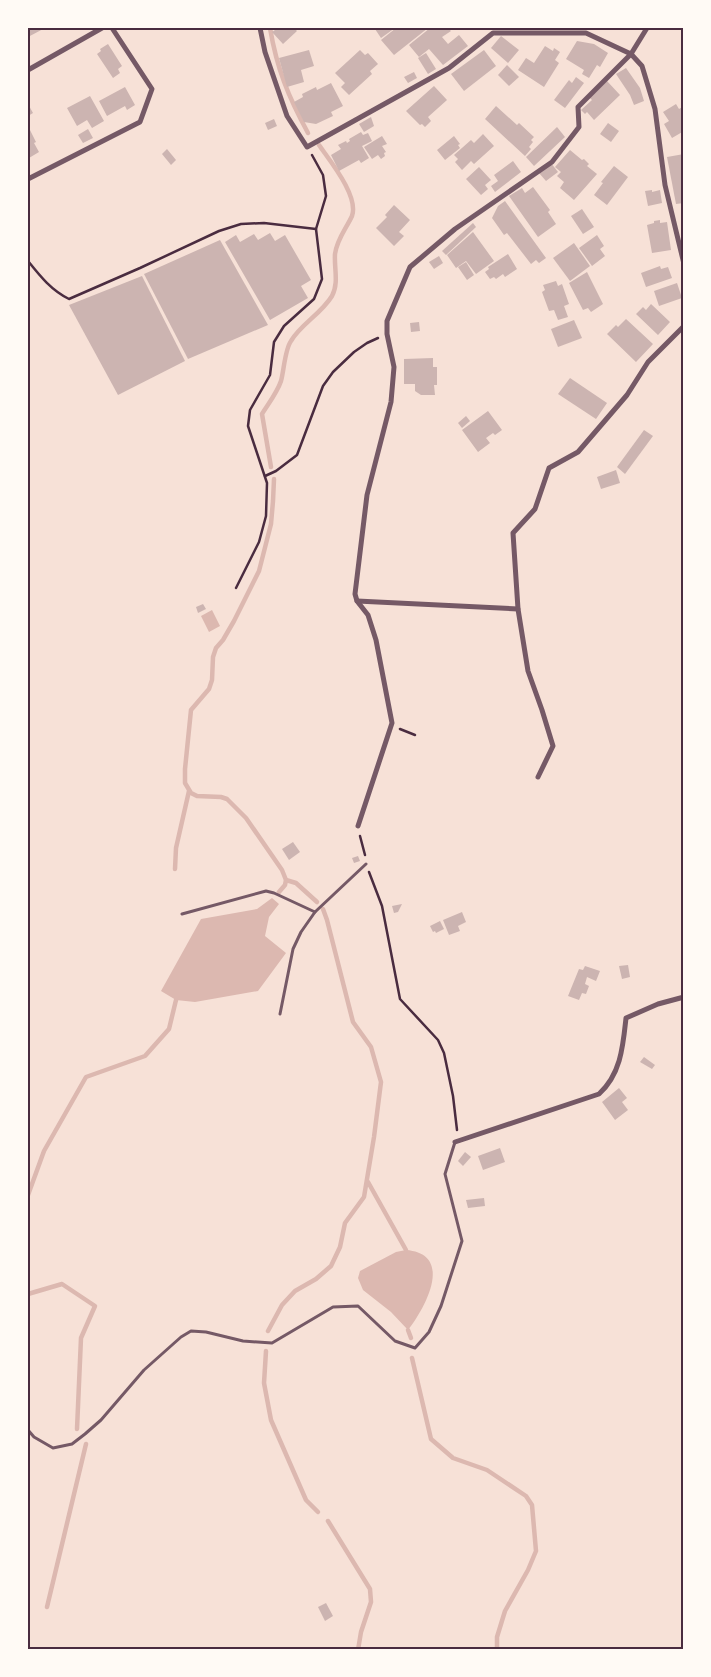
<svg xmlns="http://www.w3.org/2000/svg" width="711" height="1677" font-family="Manrope,sans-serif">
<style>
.water{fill:#dcb8b0}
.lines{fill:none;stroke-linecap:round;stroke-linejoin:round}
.stream{stroke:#dcb8b0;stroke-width:4.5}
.building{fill:#ccb4b1}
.path{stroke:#4a2c40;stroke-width:2.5}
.service{stroke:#755966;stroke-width:3}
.minor{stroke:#755966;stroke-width:5}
.neatline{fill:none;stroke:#4a2c40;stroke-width:2}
</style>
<rect width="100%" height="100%" fill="#f7e1d7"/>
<g class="water">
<polygon points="212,610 220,626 209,632 201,616"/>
<polygon points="272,898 279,904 269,917 265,936 286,953 258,991 195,1002 176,1000 161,991 201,919 257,909"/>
<path d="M406,1250C455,1254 425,1308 408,1330L391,1312L363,1290L358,1278L360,1271L396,1252Z"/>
</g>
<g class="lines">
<g class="stream">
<path d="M270,28C277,69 288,96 308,133"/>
<path d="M271,467L262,414C268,404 277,393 281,381C284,370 285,349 291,341C301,324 321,314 332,296C339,283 334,268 335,254C337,239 346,229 352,216C359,196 330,161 319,145"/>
<polyline points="274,479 273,501 271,524 259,571 234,621 223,640 216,648 213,657 212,680 209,689 191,710 185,769 185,783 191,793 197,796 221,797 227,799 246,818 282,870 286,880 285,885 279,892"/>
<polyline points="175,869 176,848 189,791"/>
<polyline points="286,880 296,883 317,902"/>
<polyline points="368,1182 406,1250"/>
<polyline points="28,1195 44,1151 86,1077 145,1056 169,1029 176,1000"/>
<polyline points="28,1294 62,1284 95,1306 81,1338 77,1429"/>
<polyline points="408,1330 411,1338"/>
<polyline points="268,1331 282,1305 295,1291 316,1279 331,1266 340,1247 345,1223 364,1197 374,1137 381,1082 371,1047 353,1022 327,920 323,909"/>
<polyline points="266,1351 264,1383 271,1420 306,1500 318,1512"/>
<polyline points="412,1358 431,1439 453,1458 487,1470 526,1496 532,1505 536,1551 528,1570 505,1611 497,1637 497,1650"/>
<polyline points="328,1521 370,1589 371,1602 361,1632 358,1650"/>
<polyline points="47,1607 86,1444"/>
</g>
</g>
<g class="building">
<polygon points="28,28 45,28 28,37"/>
<polygon points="278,28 294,28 297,31 283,44 272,32"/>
<polygon points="375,28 395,28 381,38 375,29"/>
<polygon points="396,28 428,28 394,55 381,40"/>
<polygon points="430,28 448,28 451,31 442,37 448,44 459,35 468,46 443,65 429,49 419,57 409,45"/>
<polygon points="501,36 519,50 508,63 491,48"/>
<polygon points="577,41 594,44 608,53 600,67 597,65 589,78 582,74 584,70 566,59"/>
<polygon points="108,44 122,66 118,69 120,73 113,78 97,54 101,51 100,49"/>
<polygon points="545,46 553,51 554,48 560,52 555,60 559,63 544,87 518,70 526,58 534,63"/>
<polygon points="309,50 314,66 301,70 304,82 287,87 279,58"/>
<polygon points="360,50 365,55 368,53 378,64 370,71 372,74 349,95 341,87 345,83 335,73"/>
<polygon points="484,50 496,66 464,91 451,74"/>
<polygon points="426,53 436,69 428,74 418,58"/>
<polygon points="507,65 519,77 509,86 498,75"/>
<polygon points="626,68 640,88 644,101 634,105 630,95 616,74"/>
<polygon points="414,72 417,78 408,83 404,77"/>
<polygon points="576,77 584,83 565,108 554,100 569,80 572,83"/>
<polygon points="607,81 620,95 594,120 587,112 585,114 581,110 592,100 589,97 594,92 595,93"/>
<polygon points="331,83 343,106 331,112 333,116 316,124 304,122 294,102 303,97 302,94 316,87 317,90"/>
<polygon points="434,86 447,100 428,117 431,121 425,127 422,124 420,125 406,111"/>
<polygon points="125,87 135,105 127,110 125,106 107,116 99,101"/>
<polygon points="90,96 104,121 92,128 87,120 77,126 67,108"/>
<polygon points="28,104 33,113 28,116"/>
<polygon points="676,104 679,109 684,106 684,124 682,125 684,131 672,138 664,124 669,121 663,112"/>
<polygon points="496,106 517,125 519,123 534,137 531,140 533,142 529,147 531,149 525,156 485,119"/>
<polygon points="371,117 374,126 364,132 359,124"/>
<polygon points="274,119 277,126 268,130 265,123"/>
<polygon points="608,123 619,131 611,142 600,134"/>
<polygon points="557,127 565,137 534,166 526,157"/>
<polygon points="88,129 93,138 83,143 78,135"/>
<polygon points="30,130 36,142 34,143 39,152 29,158 28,154 28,132"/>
<polygon points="361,132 363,135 368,133 372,141 362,146 369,158 361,163 359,160 339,171 331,155 341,149 338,145 346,141 347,143 350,141 349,139"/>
<polygon points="483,134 494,146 474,164 471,161 462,170 455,162 458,159 454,155 471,140 474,143"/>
<polygon points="382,136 387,144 382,146 386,152 384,153 385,156 381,159 378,155 372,159 364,147"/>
<polygon points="454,136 460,144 458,145 460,148 445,160 437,150"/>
<polygon points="167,149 176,160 171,165 162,154"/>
<polygon points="570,150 582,160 584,159 589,164 587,166 597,174 574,200 560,188 564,182 557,176 561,172 555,167"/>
<polygon points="684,154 684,203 676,204 667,157"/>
<polygon points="513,161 521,172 495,192 491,186 498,181 494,175"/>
<polygon points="551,163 558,172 546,181 539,173"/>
<polygon points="614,166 628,177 607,205 594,195 603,183 601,182"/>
<polygon points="479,167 491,180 485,185 488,189 481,195 466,179"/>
<polygon points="533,187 550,210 548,212 556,224 538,237 509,196 522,188 525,193"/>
<polygon points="652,190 652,192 660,190 662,203 648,206 645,191"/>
<polygon points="505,201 546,258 539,263 536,260 531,264 507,233 504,235 492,218 498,206"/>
<polygon points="394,205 410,220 399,232 404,236 394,246 376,228 387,217 385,215"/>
<polygon points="582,209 594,227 583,234 571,216"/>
<polygon points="660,220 660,223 667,222 671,250 652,253 647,225 654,223 654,221"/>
<polygon points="473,223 476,227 446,255 442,251"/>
<polygon points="473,232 494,261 476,274 466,261 456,268 447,255"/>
<polygon points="270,233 275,241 285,235 311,280 301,286 308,298 270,320 225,242 236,235 240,242 254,234 258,240"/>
<polygon points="597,235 604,246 600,249 605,256 592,266 579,248"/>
<polygon points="220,240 268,325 188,359 144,274"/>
<polygon points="574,243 590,266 570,281 553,258"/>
<polygon points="508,254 517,269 505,277 503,274 496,279 494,277 490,279 485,272 489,269 488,267"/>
<polygon points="439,256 443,263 434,269 429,262"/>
<polygon points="466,262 474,275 467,280 458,267"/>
<polygon points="660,266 661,269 668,267 672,278 646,287 641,273"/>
<polygon points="587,272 603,304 591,312 588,308 583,310 569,283"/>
<polygon points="142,276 185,361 118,395 69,305"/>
<polygon points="556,281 558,286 562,284 569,304 564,306 568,317 558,320 554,310 549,311 542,292 545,290 543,285"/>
<polygon points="677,283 682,298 659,306 654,291"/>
<polygon points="651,304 670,322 658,335 636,314 643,307 646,310"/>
<polygon points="626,319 653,344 636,362 607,334 616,325 618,327"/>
<polygon points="574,320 582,338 558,347 551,329"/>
<polygon points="419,322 420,331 411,332 410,323"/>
<polygon points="433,358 433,367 437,367 437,385 434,385 435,395 421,395 415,391 415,384 404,384 404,359"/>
<polygon points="570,378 607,403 596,419 558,394"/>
<polygon points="488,411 502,430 495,435 493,433 486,438 490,443 478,452 462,430"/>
<polygon points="466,416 470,421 462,428 458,423"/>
<polygon points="644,430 653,436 625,474 617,467"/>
<polygon points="616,470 620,483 601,489 597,477"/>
<polygon points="203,604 206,609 198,613 196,607"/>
<polygon points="293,842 300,852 289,860 282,849"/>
<polygon points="358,856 360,861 354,863 352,858"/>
<polygon points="402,904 398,912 394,913 392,906"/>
<polygon points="462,912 466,922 458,926 460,931 449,935 443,920"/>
<polygon points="440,921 444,929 436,933 435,931 433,932 430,926"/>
<polygon points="628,965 630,977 622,979 619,966"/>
<polygon points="585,966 600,971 596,981 587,977 585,984 589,986 586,994 582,993 579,1000 568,996 579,969 583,970"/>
<polygon points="644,1057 655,1065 652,1069 640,1062"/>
<polygon points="619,1088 627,1098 622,1102 628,1110 615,1120 602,1102"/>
<polygon points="500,1148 505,1162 483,1170 478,1156"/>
<polygon points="465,1152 471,1157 463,1166 458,1161"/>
<polygon points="484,1198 485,1206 468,1208 466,1200"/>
<polygon points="326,1603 333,1616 325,1621 318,1607"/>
</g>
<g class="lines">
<g class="path">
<path d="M28,261C40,276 51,290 69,299L140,268L219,231L241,224L264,223L316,229"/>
<polyline points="265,476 276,471 297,455 323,386 333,372 354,352 367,343 378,338"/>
<polyline points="236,588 259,542 266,516 267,483 248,426 250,410 270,375 274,342 284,326 314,299 322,279 316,229 326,196 323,175 312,155"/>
<polyline points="400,729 415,735"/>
<polyline points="360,836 365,855"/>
<polyline points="369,872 382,906 400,999 438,1040 444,1053 453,1096 457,1130"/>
</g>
<g class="service">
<polyline points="182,914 266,891 274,893 315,912 366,864"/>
<polyline points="280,1014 293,949 301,932 315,912"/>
<polyline points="28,1430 34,1437 53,1448 72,1444 85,1434 101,1420 144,1370 181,1337 191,1331 206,1332 243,1341 272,1343 333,1307 358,1306 395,1341 415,1348 429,1332 441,1306 462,1241 445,1174 455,1142"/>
</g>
<g class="minor">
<polyline points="260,28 265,52 287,116 307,147 449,68 493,33 586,33 631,54 642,66 655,109 665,185 684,264"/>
<polyline points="28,70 102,28"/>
<polyline points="28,179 140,122 152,89 112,28"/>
<polyline points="357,601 518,609"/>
<polyline points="538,777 553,746 542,710 528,671 518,609 513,533 535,509 549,468 578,452 627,395 648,362 684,326"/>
<polyline points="358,826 392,723 376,640 368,615 357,601 355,594 367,495 391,402 394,367 387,334 387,321 410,267 455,229 552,162 579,127 578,107 631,54 647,28"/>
<path d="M455,1142L599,1094C621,1074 623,1046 626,1018L658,1004L684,997"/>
</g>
</g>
<rect width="711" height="1677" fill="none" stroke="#fffaf5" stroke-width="58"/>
<rect x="29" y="29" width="653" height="1619" class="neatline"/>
</svg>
